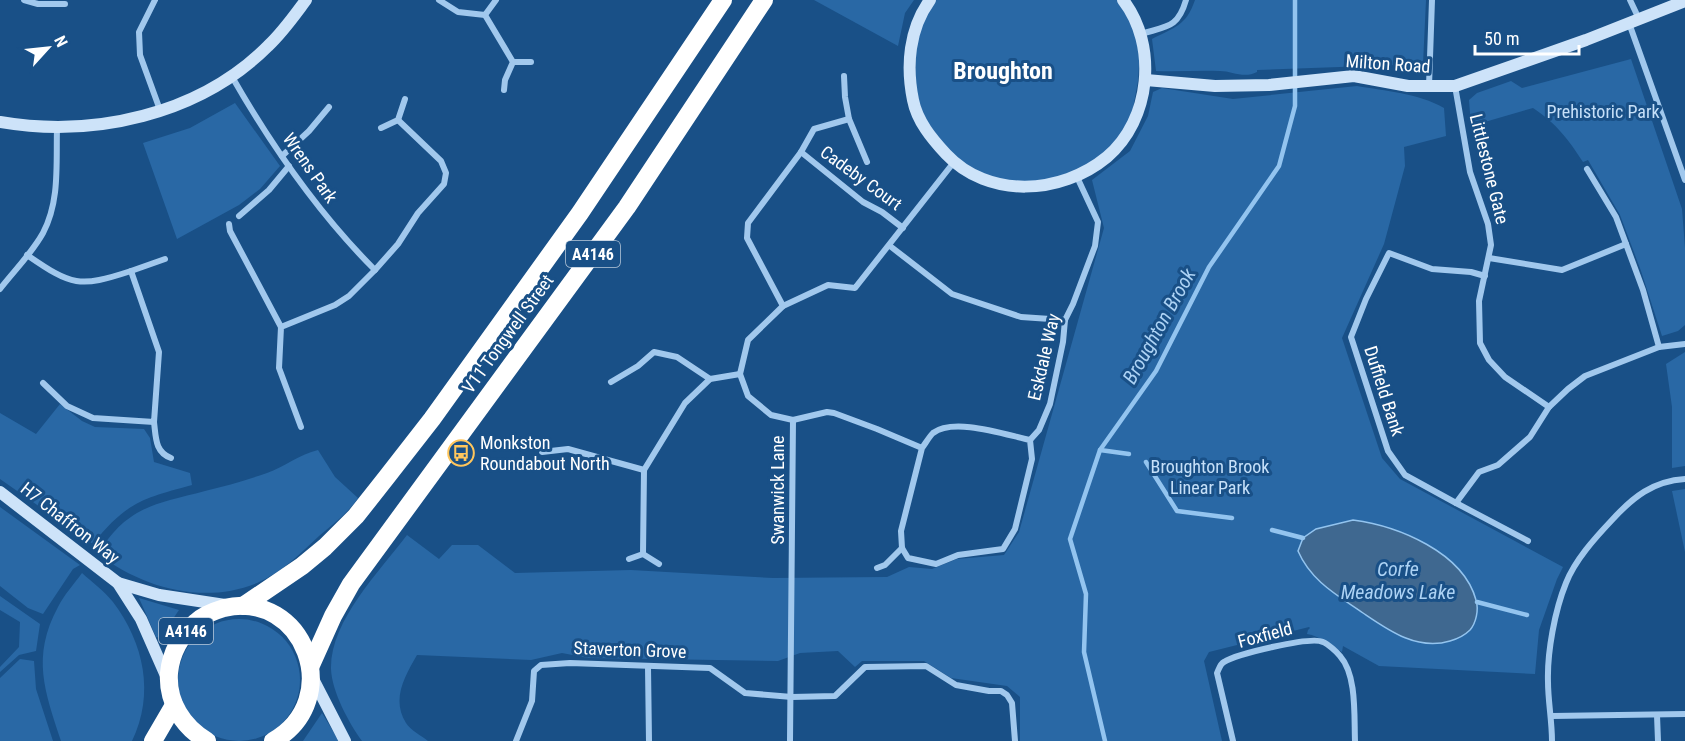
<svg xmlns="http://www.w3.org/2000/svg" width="1685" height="741" font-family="'Roboto Condensed',sans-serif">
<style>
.green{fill:#2968a5}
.water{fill:#3f6890;stroke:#93c4ef;stroke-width:1.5}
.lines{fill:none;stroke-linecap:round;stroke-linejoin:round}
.stream{stroke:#93c4ef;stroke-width:4.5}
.street{stroke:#a1c8ed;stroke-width:6}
.secondary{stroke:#cde3f9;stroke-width:12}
.highway{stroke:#fff;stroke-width:18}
.labels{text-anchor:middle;stroke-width:6;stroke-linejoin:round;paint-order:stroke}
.shield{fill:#195087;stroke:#bacadb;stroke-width:1.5}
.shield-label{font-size:16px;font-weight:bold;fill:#fff}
.street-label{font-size:18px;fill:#fff;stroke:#195087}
.park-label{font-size:18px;fill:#c6e0f9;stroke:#195087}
.poi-label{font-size:18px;fill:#fff;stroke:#195087;text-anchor:start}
.water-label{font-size:20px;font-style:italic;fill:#acd2f4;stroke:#195087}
.district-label{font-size:24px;font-weight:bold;fill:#fff;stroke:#195087}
</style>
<rect width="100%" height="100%" fill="#195087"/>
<g class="green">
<polygon points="814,0 914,0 905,13 898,46"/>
<polygon points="930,0 1123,0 1141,34 1138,81 1129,130 1077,177 1009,186 954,162 935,132 914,105 917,25"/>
<path d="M1195,0H1426L1423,64L1257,70V72C1244,79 1232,71 1220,71C1199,70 1177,72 1156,71L1152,39C1175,27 1186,26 1195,0Z"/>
<path d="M1631,59L1682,209L1685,248V325L1678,331L1662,336L1641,271L1620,215L1588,160L1583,162C1568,139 1557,124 1533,108L1471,126L1469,100L1477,93L1511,81L1522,88Z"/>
<path d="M1357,86C1385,91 1418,93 1444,108L1446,136L1404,147L1405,166L1384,244L1342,338L1382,458L1400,479L1563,567L1557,579L1539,630L1535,674L1379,666L1343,646L1342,652C1330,645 1320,636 1307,634L1308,630L1310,628L1309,627L1209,652L1204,661L1222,741H1020V697L1007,686L951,678L924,661H862L855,667L838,651L800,653L778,661L588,658L562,653L531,660L417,655C405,676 391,699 406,723C410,730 422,736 428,741H362C349,723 332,692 331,669C330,621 379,572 407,535L439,559L452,545H478L515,573L631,570L773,578L887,577L909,567L932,569L957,559L1004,555L1019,532L1104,228L1092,180L1130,151L1148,116L1153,92L1162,88L1233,99Z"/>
<polygon points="235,103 280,166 260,189 239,205 177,239 143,143 190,128"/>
<polygon points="1685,352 1685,466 1672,468 1672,407 1666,364"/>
<path d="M60,404L82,421L95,427L144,429L150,438L154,462L190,473L192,485C144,498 126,502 93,544L0,479V413L36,434Z"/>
<path d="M318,450L335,477L358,498C348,513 333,524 319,536C301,553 281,573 257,583C203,605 143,588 98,554C127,506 156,504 205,491C226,486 247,480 267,473C284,467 300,454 318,450Z"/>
<polygon points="1685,489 1685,552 1672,491"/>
<polygon points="0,507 80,565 73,569 43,614 28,608 0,586"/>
<path d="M82,573C92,582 104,591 113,602C144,643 155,694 132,741H61C45,692 31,657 58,607C64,595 74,584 82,573Z"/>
<polygon points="0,596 40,624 36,651 19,655 0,672 0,667 19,647 20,622 0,610"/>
<polygon points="139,598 179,610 160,638 156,637"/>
<circle cx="239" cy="680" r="61"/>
<polygon points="20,659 34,661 36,689 53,741 0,741 0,678"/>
<polygon points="322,713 339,741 303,741"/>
</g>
<path class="water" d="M1353,520C1398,526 1463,552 1476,600C1479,610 1476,623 1470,630C1465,635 1457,639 1450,641C1417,651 1388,630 1363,613C1337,595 1311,581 1298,551L1303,538L1316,529Z"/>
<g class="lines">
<g class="stream">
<polyline points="1100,450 1129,454"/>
<polyline points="1146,462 1177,511 1232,518"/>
<polyline points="1272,530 1303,538"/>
<polyline points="1477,602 1527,615"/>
<polyline points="1105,741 1084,652 1086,594 1070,539 1100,450 1156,371 1209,267 1279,166 1295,106 1295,0"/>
</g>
<g class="street">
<polyline points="24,0 38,4 65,4"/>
<polyline points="155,0 139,32 140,55 160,110"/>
<polyline points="439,0 458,12 485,15 496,0"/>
<polyline points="1630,0 1639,19"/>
<polyline points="485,15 513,62 505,80 504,90"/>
<polyline points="1629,23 1685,180"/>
<path d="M1141,34C1167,26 1178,28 1186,0"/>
<polyline points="513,62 531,62"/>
<path d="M231,75C271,145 318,213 375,270L349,296L335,305L281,327L279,368L301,427"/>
<polyline points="844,76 845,97 849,119"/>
<polyline points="1429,86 1432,0"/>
<polyline points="1455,86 1470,172 1488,224 1491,245 1479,301 1480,343 1489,360 1505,377 1549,407"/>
<polyline points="381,128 398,120 405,99"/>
<polyline points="801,152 863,202 882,212 903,228"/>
<polyline points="282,156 309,131 329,107"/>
<polyline points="1587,169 1616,217 1626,244"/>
<polyline points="239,216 269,190 289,166"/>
<polyline points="229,224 230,231 281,327"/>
<polyline points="890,246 952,294 1021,317 1065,320"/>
<path d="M27,255C72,286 79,288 131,271L159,352L154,422L93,418L67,406L43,383"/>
<polyline points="1489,258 1562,270 1626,244 1643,290 1659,347"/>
<polyline points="375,270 398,244 418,213 444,184 446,173 441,161 398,120"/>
<polyline points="131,271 165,259"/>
<polyline points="1485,276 1471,272 1432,269 1389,253 1366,299 1351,337 1388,451 1405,475 1456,503 1479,472 1498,465 1530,437 1549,407 1568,389 1585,376 1659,347 1685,344"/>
<path d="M0,289C14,271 32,253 43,233C60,201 56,164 57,128"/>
<polyline points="783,306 747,238 748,223 801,152 814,129 849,119 867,162"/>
<polyline points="611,382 638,366 654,352 677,357 710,379"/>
<path d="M793,420L827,412L834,413L877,429L922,448L901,531L902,548L908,558L936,564L958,555L1003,549L1015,529L1032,459L1030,440C1006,435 954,417 933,433C929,437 925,444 922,448"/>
<path d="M154,422C156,438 155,452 171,458"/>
<polyline points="1030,440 1039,430 1050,404 1063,342 1065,320 1073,304 1095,246 1098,222 1077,177"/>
<polyline points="542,452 568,449 644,470"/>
<polyline points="1456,503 1528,541"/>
<polyline points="643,554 659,564"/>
<polyline points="629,559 643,554 644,470 685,403 710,379 740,374"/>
<polyline points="877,568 885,565 902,548"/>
<polyline points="648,667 649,741"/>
<polyline points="1657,715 1658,741"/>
<polyline points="1552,716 1685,714"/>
<polyline points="516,741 532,701 534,671 541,665 570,663 710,668 745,693 792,697 835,696 865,667 926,666 956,685 989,691 1001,691 1007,695 1012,703 1015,741"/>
<polyline points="790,741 793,420 771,415 748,396 740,374 748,340 783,306 828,285 855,288 954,162"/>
<path d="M1233,741L1217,673C1219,669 1220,664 1224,662C1236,654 1311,636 1323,642C1328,644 1337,652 1340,656C1357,675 1354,716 1355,741"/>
<path d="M1552,741C1552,721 1548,701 1548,682C1547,652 1555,610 1566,583C1575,560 1595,538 1612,520C1633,497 1653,481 1685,479"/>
</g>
<g class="secondary">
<path d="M930,0C909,29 906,66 913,100C917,121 932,139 946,154C988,199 1061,195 1107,157C1151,120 1158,45 1123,0"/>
<polyline points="1146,80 1215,86 1269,85 1354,76 1408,86 1455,86 1586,40 1685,1"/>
<path d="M0,122C93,138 199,115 268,46C283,32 294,16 306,0"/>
<polyline points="0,492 118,583 141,619 167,678"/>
<polyline points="118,583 159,595 225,605"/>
<polyline points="312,677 345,741"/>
</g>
<g class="highway">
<polyline points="243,606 302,566 325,547 356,516 386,478 432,419 580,213 723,0"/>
<polyline points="311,665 333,616 351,584 627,207 764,0"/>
<polyline points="153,741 174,705"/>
<path d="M207,741C183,727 167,702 169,673C171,652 180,636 196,622C203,615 214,611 224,608C304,589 346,700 273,741"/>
</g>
</g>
<defs>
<g id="bus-ring" transform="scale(1.35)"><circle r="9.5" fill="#195087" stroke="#ffc65c" stroke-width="1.5"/><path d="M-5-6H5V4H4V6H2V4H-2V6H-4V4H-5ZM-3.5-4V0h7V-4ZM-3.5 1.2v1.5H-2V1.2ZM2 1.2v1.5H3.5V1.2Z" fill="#ffc65c"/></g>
</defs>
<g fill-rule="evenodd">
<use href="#bus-ring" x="461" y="453"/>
</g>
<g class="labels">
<g class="shield">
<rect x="566" y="241" width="54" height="26" rx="4.5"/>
<rect x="159" y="618" width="54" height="26" rx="4.5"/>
</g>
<g class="shield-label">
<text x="593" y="260">A4146</text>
<text x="186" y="637">A4146</text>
</g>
<g class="street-label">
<text transform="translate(1388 64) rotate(4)" y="6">Milton Road</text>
<text transform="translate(310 168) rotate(55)" y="6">Wrens Park</text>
<text transform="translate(1489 169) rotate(76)" y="6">Littlestone Gate</text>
<text transform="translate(861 178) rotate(36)" y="6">Cadeby Court</text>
<text transform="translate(508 334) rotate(-54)" y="6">V11 Tongwell Street</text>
<text transform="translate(1044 357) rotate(-77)" y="6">Eskdale Way</text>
<text transform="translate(1384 391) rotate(72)" y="6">Duffield Bank</text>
<text transform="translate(778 490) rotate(-90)" y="6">Swanwick Lane</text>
<text transform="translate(70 523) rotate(38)" y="6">H7 Chaffron Way</text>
<text transform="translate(1265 635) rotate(-15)" y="6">Foxfield</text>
<text transform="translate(630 650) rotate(2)" y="6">Staverton Grove</text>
</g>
<g class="park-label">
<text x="1603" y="118">Prehistoric Park</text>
<text x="1210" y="473">Broughton Brook<tspan x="1210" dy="21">Linear Park</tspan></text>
</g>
<g class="poi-label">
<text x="480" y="449">Monkston<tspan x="480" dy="21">Roundabout North</tspan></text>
</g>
<g class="water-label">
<text transform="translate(1159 326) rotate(-61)" y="7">Broughton Brook</text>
<text x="1398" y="576">Corfe<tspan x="1398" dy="23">Meadows Lake</tspan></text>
</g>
<g class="district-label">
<text x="1003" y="79">Broughton</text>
</g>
</g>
<g transform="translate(48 48) rotate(63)" stroke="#195087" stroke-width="4.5" paint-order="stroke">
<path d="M0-4.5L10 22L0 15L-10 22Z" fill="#ffffff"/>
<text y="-9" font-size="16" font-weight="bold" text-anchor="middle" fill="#ffffff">N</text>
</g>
<path d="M1475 45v9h104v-9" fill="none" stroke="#ffffff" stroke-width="3"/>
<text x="1484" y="45" font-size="18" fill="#ffffff" stroke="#195087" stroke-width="4.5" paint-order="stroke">50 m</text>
</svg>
